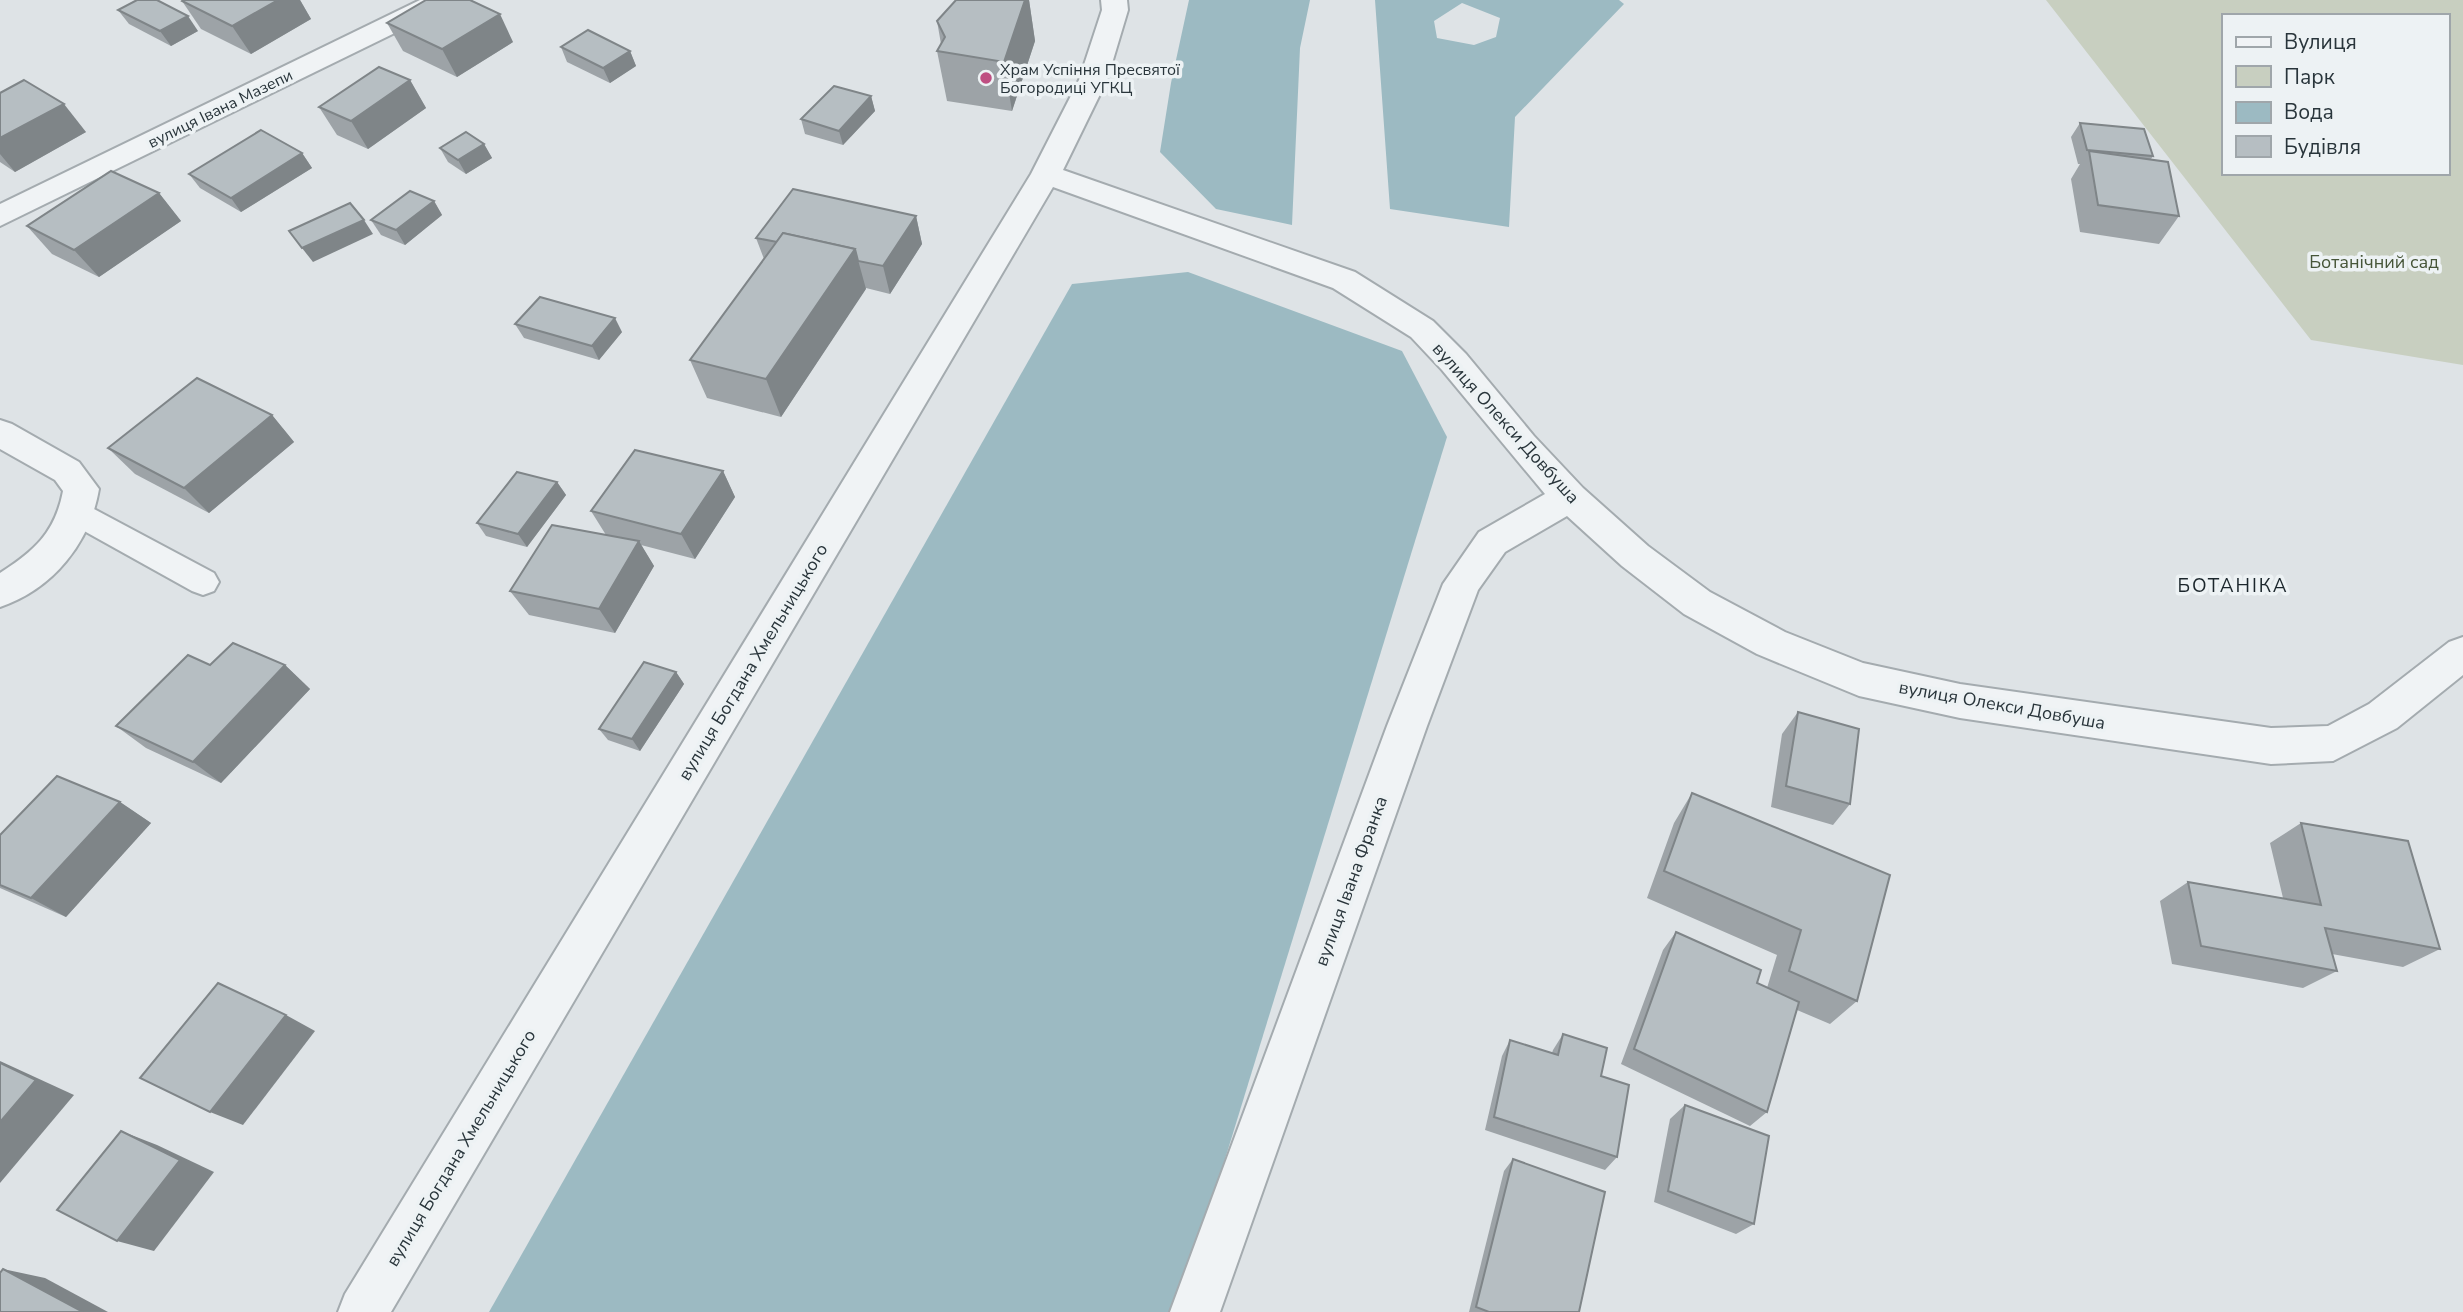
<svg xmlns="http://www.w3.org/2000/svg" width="2463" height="1312" font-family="'Nunito Sans',sans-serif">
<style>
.green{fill:#c8cfc0;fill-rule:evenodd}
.water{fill:#9cbac2;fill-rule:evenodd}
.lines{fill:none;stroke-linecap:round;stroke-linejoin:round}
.service-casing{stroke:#a4abaf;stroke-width:4}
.minor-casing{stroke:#a4abaf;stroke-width:4}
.service{fill:#f0f3f5;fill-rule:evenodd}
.minor{fill:#f0f3f5;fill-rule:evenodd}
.wall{fill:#9da3a7}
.shaded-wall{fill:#7f8588}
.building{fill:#b6bec2;stroke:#7f8588;stroke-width:2}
.poi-dot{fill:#bf4f82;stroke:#edf2f4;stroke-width:2.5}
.labels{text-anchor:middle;stroke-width:7;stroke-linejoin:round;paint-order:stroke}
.far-poi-label{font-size:16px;fill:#29353b;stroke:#edf2f4;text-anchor:start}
.far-street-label{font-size:16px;fill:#29353b;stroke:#edf2f4}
.park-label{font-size:18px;fill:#465538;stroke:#edf2f4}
.street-label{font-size:18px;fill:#29353b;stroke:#edf2f4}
.neighbourhood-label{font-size:19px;letter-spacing:2px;fill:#1b262c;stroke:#edf2f4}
</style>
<rect width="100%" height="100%" fill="#dee3e6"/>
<path class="green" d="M2046,0H2463V365L2311,340ZM2223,16H2447V173H2223Z"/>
<g class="water">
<polygon points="1189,0 1310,0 1300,48 1292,225 1216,209 1160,152 1171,83"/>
<path d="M1375,0H1619L1624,4L1515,117L1509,227L1390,209ZM1462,3L1500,18L1496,37L1474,45L1437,38L1434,21Z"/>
<polygon points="1188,272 1402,351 1447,437 1178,1312 489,1312 1072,284"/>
</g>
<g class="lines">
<g class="service-casing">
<polygon id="service" points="79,501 214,573 219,582 214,591 203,595 192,591 68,522 64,513 68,504"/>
</g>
<g class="minor-casing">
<g id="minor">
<polygon points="420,0 454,0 450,6 0,226 0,204"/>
<polygon points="1101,0 1127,0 1128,10 1107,80 1063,170 1355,272 1433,321 1466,354 1534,436 1583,488 1648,546 1710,592 1785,632 1863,663 1960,684 2271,728 2328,726 2369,704 2449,642 2463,637 2463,675 2397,728 2333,761 2271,764 1960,718 1859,696 1757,654 1684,614 1622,566 1567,516 1505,552 1478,590 1427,726 1220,1312 1170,1312 1387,726 1443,584 1479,532 1545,494 1442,370 1411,337 1333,288 1053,187 391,1312 338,1312 345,1294 1031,174 1079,80 1102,10"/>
<path d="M0,420L12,424L79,462L99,489C90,543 53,589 0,607V573C34,551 55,533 63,491L55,480L0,449Z"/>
</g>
</g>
<use href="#service" class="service"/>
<use href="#minor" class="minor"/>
</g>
<g class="wall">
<polygon points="183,0 300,0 311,19 251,54 201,29 182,1"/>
<polygon points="956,0 1029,0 1035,41 1012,111 947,101 937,51 941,44 937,21"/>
<polygon points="118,10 198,31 171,46 129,24"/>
<polygon points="387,23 513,42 457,77 403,51"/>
<polygon points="561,47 630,51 636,66 610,83 567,62"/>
<polygon points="410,80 426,108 368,149 337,135 319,107"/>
<polygon points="0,93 86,132 15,172 0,162"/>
<polygon points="871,96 875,111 843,145 805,134 801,119"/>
<polygon points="2080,123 2153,156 2151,159 2179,216 2159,244 2080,232 2071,179 2080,164 2078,164 2071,137"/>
<polygon points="484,144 492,158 466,174 448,162 440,148"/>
<polygon points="302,153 312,168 241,212 200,188 189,174"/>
<polygon points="159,193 181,221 99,277 52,254 27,226"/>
<polygon points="434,201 442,215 405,245 381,235 371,220"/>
<polygon points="916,216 922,244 890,294 866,288 781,417 707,398 690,360 764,259 756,238"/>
<polygon points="515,324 622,332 599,360 524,338"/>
<polygon points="272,415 294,442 209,513 135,474 108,448"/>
<polygon points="723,471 735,497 695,559 641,545 654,566 615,633 529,615 510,591 606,535 591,511"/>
<polygon points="557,482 566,495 527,547 486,536 477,523"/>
<polygon points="210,665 285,665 310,689 221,783 146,748 116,726"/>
<polygon points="676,672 684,684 640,751 608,740 599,729"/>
<polygon points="1798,712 1850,804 1833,825 1771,807 1782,734"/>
<polygon points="1692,793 1857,1001 1830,1024 1797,1010 1767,1112 1750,1126 1621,1064 1663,950 1676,932 1757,983 1767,988 1777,955 1647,898 1674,823"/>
<polygon points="120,802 151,823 66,917 0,888 0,835"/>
<polygon points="2301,823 2440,949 2403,967 2332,954 2337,971 2303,988 2172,964 2160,901 2188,882 2283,898 2270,843"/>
<polygon points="1563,1034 1601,1076 1617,1157 1605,1170 1485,1130 1502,1056 1510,1040 1552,1053 1553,1050"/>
<polygon points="1685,1105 1754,1224 1736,1234 1654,1202 1670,1119"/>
<polygon points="1513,1159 1579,1312 1469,1312 1504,1171"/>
</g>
<g class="shaded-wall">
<polygon points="278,0 300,0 311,19 251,54 232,26"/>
<polygon points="1025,0 1029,0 1035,41 1012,111 1004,62"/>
<polygon points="500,14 513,42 457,77 442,49"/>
<polygon points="188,16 198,31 171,46 160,31"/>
<polygon points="630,51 636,66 610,83 603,68"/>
<polygon points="410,80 426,108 368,149 351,121"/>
<polygon points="871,96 875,111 843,145 839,131"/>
<polygon points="64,104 86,132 15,172 0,154 0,138"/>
<polygon points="484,144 492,158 466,174 458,160"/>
<polygon points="302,153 312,168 241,212 231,198"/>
<polygon points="159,193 181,221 99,277 74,250"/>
<polygon points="434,201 442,215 405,245 396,230"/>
<polygon points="916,216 922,244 890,294 883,266"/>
<polygon points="364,220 373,234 313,262 302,248"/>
<polygon points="855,249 866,289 781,417 766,379"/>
<polygon points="615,318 622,332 599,360 592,346"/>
<polygon points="272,415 294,442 209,513 184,488"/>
<polygon points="723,471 735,497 695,559 681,534"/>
<polygon points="557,482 566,495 527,547 518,534"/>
<polygon points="639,541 654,566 615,633 599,609"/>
<polygon points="285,665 310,689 221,783 193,762"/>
<polygon points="676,672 684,684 640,751 632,739"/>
<polygon points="120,802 151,823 66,917 31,898"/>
<polygon points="286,1015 315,1031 243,1125 210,1112"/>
<polygon points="0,1061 74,1095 0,1183"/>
<polygon points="121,1131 157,1145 214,1172 154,1251 117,1241"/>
<polygon points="3,1269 45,1278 108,1312 83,1312"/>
</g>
<g class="building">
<polygon points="137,0 157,0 188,16 160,31 118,10"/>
<polygon points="183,0 278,0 232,26 182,1"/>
<polygon points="426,0 470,0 500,14 442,49 387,23"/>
<polygon points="956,0 1025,0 1004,62 937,51 945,37 937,21"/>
<polygon points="588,30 630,51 603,68 561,47"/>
<polygon points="379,67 410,80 351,121 319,107"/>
<polygon points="24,80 64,104 0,138 0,93"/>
<polygon points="834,86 871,96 839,131 801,119"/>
<polygon points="2080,123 2144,129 2153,156 2087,150"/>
<polygon points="261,130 302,153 231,198 189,174"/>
<polygon points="466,132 484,144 458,160 440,148"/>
<polygon points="2089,151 2168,162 2179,216 2098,205"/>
<polygon points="111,171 159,193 74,250 27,226"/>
<polygon points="793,189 916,216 883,266 858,261 855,249 783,233 777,242 756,238"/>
<polygon points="410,191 434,201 396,230 371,220"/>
<polygon points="350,203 364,220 302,248 289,231"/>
<polygon points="783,233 855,249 766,379 690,360"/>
<polygon points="540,297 615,318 592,346 515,324"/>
<polygon points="197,378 272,415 184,488 108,448"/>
<polygon points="635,450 723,471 681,534 591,511"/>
<polygon points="517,472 557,482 518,534 477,523"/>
<polygon points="552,525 639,541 599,609 510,591"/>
<polygon points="233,643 285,665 193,762 116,726 188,655 210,665"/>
<polygon points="644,662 676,672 632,739 599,729"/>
<polygon points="1798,712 1859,729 1850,804 1786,786"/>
<polygon points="57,776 120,802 31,898 0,885 0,835"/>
<polygon points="1692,793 1890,875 1857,1001 1789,971 1801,930 1664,871"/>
<polygon points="2301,823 2408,841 2440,949 2325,928 2337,971 2201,946 2188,882 2321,905"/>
<polygon points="1676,932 1761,970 1757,983 1799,1002 1767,1112 1634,1049"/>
<polygon points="218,983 286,1015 210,1112 140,1078"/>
<polygon points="1563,1034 1607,1048 1601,1076 1629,1085 1617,1157 1494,1117 1510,1040 1558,1055"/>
<polygon points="0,1063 36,1080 0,1122"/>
<polygon points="1685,1105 1769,1136 1754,1224 1668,1191"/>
<polygon points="121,1131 180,1160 117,1241 57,1210"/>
<polygon points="1513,1159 1605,1192 1579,1312 1489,1312 1476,1307"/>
<polygon points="3,1269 83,1312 0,1312 0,1273"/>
</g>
<circle class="poi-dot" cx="986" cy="78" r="7"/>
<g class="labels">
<g class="far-poi-label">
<text x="1000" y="75">Храм Успіння Пресвятої<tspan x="1000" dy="18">Богородиці УГКЦ</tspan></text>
</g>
<g class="far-street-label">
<text transform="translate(220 108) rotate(-26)" y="6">вулиця Івана Мазепи</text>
</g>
<g class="park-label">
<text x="2374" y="268">Ботанічний сад</text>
</g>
<g class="street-label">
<text transform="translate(1506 423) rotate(48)" y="6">вулиця Олекси Довбуша</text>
<text transform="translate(753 662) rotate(-59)" y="6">вулиця Богдана Хмельницького</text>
<text transform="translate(2002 705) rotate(10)" y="6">вулиця Олекси Довбуша</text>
<text transform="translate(1351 881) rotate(-70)" y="6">вулиця Івана Франка</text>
<text transform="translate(461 1148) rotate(-59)" y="6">вулиця Богдана Хмельницького</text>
</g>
<g class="neighbourhood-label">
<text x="2233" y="592">БОТАНІКА</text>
</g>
</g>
<rect x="2222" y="14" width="228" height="161" fill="#edf2f4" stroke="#9fa6aa" stroke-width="2"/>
<rect x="2236" y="37" width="35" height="10" fill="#f0f3f5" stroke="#9fa6aa" stroke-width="2"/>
<text x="2284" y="49" font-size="21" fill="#29353b">Вулиця</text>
<rect x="2236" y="66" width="35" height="21" fill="#c8cfc0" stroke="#9fa6aa" stroke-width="2"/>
<text x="2284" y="84" font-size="21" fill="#29353b">Парк</text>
<rect x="2236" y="102" width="35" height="21" fill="#9cbac2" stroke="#9fa6aa" stroke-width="2"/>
<text x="2284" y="119" font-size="21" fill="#29353b">Вода</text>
<rect x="2236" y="136" width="35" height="21" fill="#b6bec2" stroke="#9fa6aa" stroke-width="2"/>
<text x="2284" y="154" font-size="21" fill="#29353b">Будівля</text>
</svg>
